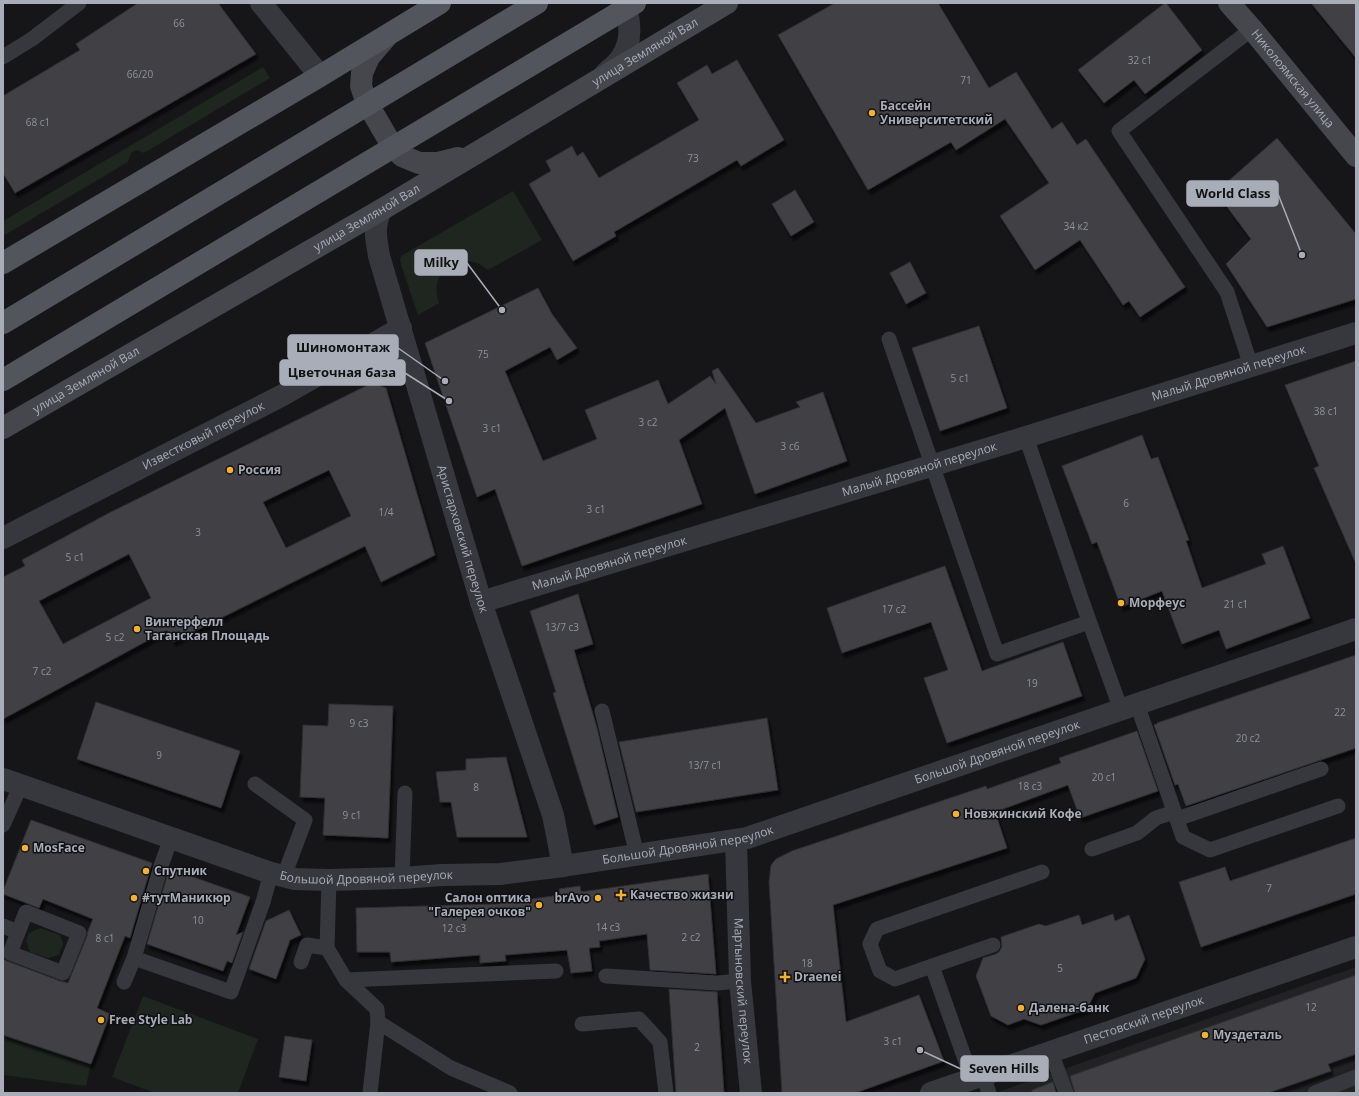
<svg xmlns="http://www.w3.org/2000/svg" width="1359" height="1096" font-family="'Open Sans',sans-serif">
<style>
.built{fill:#222225}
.green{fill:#1e261f}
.building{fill:#404145;stroke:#303034;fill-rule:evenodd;filter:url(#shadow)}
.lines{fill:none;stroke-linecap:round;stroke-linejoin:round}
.service{stroke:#37383d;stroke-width:15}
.minor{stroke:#37383d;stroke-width:22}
.secondary{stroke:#45474d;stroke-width:22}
.primary{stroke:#53555c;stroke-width:22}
.poi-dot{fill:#f2b134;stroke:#111113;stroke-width:1.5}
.labels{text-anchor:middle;stroke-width:3;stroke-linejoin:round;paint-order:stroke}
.number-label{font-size:10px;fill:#8e929b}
.street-label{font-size:12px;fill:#a8adb8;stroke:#111113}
.poi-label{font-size:12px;font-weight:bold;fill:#a8adb8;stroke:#111113;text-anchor:start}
.leader{fill:none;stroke:#a8adb8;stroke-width:1.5}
.callout-dot{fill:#a8adb8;stroke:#111113;stroke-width:1.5}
.callout{fill:#a8adb8;stroke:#a8adb8;stroke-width:1.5}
.callout-label{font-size:13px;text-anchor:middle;font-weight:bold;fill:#111}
</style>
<defs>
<filter id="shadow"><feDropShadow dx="2.5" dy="4.5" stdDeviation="1" flood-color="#0009"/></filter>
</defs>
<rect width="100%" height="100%" fill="#161618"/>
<polygon class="built" points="1356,967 1356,1093 995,1093"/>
<g class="green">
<polygon points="263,67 270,78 144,153 136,150 131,153 128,162 3,236 3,221"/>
<path d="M513,191L542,240L488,270C485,268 481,264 477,263C462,257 441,268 437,284C436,290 437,297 439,303L418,315L400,261L401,256Z"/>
<polygon points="40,928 60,935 63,944 59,955 48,958 30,952 26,941 29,933"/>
<polygon points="143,996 258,1039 238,1093 155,1093 112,1077"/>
<polygon points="3,1035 91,1064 86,1086 3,1075"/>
</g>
<g class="building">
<polygon points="138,3 218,3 256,54 15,193 3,173 3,96 80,50 76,44"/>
<polygon points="835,3 938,3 989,88 1016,72 1052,129 1062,122 1077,145 1086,139 1185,287 1140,317 1129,301 1123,305 1080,240 1035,270 1000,216 1049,183 1005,119 956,150 951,142 868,190 778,35"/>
<polygon points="1165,3 1166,3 1202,50 1145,94 1134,80 1104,103 1078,70"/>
<polygon points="1311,3 1356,3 1356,58"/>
<polygon points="737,60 784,140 741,166 737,160 614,232 616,236 573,261 529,184 551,171 546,161 572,146 577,156 583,152 599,178 699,120 677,83 707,65 712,74"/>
<polygon points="1277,138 1356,234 1356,299 1267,327 1226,264 1251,239 1216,192"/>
<polygon points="795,190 814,222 791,236 772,204"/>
<polygon points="910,262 926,293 906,304 890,273"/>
<polygon points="538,288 552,314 577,348 557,360 550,347 505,371 543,461 597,439 585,410 658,380 668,404 710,376 716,384 712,371 718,368 756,423 800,407 796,402 823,392 847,461 755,494 725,408 679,440 702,504 522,566 495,489 477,497 425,343"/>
<polygon points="979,326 1007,408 940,431 912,348"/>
<polygon points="1356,361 1356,564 1314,468 1319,466 1285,385"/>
<path d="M372,383L386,388L435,555L381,582L365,546L173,642L167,630L3,719V577L25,566L22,560L109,513ZM329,470L351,516L286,548L263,502ZM129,554L151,598L63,644L39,601Z"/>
<polygon points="1142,435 1151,459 1158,457 1189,540 1186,541 1202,588 1266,564 1262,554 1283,546 1310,618 1226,649 1219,630 1182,644 1162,591 1121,607 1097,542 1092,544 1062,466"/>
<polygon points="945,566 982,671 1063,642 1082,696 947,743 924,678 948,670 931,622 842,653 827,608"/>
<polygon points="578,594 593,644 574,650 597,728 618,817 594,825 553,693 556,692 530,611"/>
<polygon points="1356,655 1356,748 1186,806 1178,784 1175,785 1154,725 1157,724 1157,723"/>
<polygon points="96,702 240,751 221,808 77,759"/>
<polygon points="329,704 393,706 388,838 323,835 325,798 300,797 303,725 328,726"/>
<polygon points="767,718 778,790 636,812 619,742"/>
<polygon points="1137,731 1158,791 1080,818 1068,785 995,812 1007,848 833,905 846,1022 919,995 944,1061 855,1093 782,1093 769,882 771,865 776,859 792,851 986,786 987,789 1061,763 1059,758"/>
<polygon points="506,757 527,837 457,837 451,802 440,802 436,772 466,770 466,759"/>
<polygon points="31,820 152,863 130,938 125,936 97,1008 110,1014 91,1064 3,1035 3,959 7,961 60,981 68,983 87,936 88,931 93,919 43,899 39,908 3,894 3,891"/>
<polygon points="1356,838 1356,894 1201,947 1179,882 1225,867 1230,881"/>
<polygon points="169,870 173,871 173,870 250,897 236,935 243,932 232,963 227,961 223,971 147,944"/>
<polygon points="708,874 716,974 650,970 647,934 599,941 600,947 589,948 592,971 571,973 567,950 505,955 506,961 480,963 480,955 391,962 390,952 357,952 356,908 497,904 560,895 559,889 580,886 581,892"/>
<polygon points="289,910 301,935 290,940 276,979 249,969 266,921"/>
<polygon points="1113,914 1115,921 1129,915 1145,959 1136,978 1095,993 1087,1009 1041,1025 1024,1019 1008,1025 991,1016 976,976 983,958 996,954 1000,951 1002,946 1001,937 1039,924 1046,926 1079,915 1082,925"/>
<polygon points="1356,975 1356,1054 1328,1064 1331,1071 1268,1093 1075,1093 1070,1076"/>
<polygon points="669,989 717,992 724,1093 676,1093"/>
<polygon points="285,1036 312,1040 306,1081 279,1077"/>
<polygon points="1053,1082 1056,1093 1032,1093 1032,1090"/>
</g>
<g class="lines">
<g class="service">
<polyline points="3,57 32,39 79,3"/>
<polyline points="889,339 997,654 1089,622"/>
<polyline points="1251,366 1227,292 1119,131 1252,29"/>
<polyline points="1026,437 1082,601 1121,710"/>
<polyline points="1137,704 1183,837 1210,850 1338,806"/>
<polyline points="602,711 637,855"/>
<polyline points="255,784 305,820 284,876"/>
<polyline points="1177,819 1321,769"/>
<polyline points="3,825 21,785"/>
<polyline points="1092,849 1137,833 1156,818 1174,812"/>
<polyline points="402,878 405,793"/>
<polyline points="329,880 327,948 346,980 377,1009 378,1022"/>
<polygon points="26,912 79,933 63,973 10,953"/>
<polyline points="3,926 18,932"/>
<polyline points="134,958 231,992 263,902 271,873"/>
<polyline points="301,962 307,945 327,948"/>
<polyline points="932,966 993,945"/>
<polyline points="606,976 717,983 740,981"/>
<polyline points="346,980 556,971"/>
<polyline points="124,982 134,958 161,866 171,838"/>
<polyline points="582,1024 639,1019 660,1042 666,1093"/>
<polyline points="1051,1052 1066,1093"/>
<polyline points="983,1075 989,1093"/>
<polyline points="972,1079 932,966 895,979 880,971 870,944 877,929 1042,872"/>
<polyline points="370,1093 378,1022 451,1068 510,1093"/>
<polyline points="1315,1093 1356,1077"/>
</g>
<g class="minor">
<polyline points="261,3 320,76"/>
<path d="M605,74C610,69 617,64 621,58C633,41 630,22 625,3"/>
<path id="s1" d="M381,210C373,228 376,237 379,256L481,602L553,815L563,866"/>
<path id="s2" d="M3,538L281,396L401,328"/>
<path id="s3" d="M481,602L1026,437L1356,333"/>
<path id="s4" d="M3,779L271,873L295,879L329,880L402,878L442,875L500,874L563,866L747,838L1356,629"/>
<path id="s5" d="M736,840L740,981L751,1093"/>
<path id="s6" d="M931,1093L1356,947"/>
</g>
<g class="secondary">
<path id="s7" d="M1229,3L1252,29L1356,156"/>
<polyline points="387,36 369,57 362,73 361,86 366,101 391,144 402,156 419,163 438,163 458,158"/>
<path id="s8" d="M3,428L381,210L727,3"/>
</g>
<g class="primary">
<polyline points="3,263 320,76 440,3"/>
<polyline points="3,323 537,3"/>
<polyline points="3,380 635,3"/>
</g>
</g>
<g class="poi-dot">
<circle cx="872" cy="113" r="4"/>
<circle cx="230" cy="470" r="4"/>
<circle cx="1121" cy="603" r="4"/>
<circle cx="137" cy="629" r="4"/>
<circle cx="956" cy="814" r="4"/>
<circle cx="25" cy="848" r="4"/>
<circle cx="146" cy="871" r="4"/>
<path d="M619 889h4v4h4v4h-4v4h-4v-4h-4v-4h4z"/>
<circle cx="134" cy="898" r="4"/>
<circle cx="598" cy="898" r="4"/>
<circle cx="539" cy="905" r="4"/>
<path d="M783 971h4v4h4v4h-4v4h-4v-4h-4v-4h4z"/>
<circle cx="1021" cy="1008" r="4"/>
<circle cx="101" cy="1020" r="4"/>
<circle cx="1205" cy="1035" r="4"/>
</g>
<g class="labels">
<g class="number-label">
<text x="179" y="27">66</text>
<text x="1140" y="64">32 с1</text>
<text x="140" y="78">66/20</text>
<text x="966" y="84">71</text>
<text x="38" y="126">68 с1</text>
<text x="693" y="162">73</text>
<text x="1076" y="230">34 к2</text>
<text x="483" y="358">75</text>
<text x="960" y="382">5 с1</text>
<text x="1326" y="415">38 с1</text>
<text x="648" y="426">3 с2</text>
<text x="492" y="432">3 с1</text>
<text x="790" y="450">3 с6</text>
<text x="1126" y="507">6</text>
<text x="596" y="513">3 с1</text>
<text x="386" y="516">1/4</text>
<text x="198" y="536">3</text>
<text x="75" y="561">5 с1</text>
<text x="1236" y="608">21 с1</text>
<text x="894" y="613">17 с2</text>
<text x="562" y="631">13/7 с3</text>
<text x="115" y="641">5 с2</text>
<text x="42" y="675">7 с2</text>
<text x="1032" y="687">19</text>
<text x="1340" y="716">22</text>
<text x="359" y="727">9 с3</text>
<text x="1248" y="742">20 с2</text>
<text x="159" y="759">9</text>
<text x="705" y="769">13/7 с1</text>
<text x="1104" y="781">20 с1</text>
<text x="1030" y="790">18 с3</text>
<text x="476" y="791">8</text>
<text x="352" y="819">9 с1</text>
<text x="1269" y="892">7</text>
<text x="198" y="924">10</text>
<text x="608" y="931">14 с3</text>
<text x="454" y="932">12 с3</text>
<text x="691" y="941">2 с2</text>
<text x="105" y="942">8 с1</text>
<text x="807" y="967">18</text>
<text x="1060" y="972">5</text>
<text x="1311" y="1011">12</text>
<text x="893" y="1045">3 с1</text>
<text x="697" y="1051">2</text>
</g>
<g class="street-label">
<text dy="4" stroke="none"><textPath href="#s8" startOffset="744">улица Земляной Вал</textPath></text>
<text dy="4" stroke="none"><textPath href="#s7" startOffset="99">Николоямская улица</textPath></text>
<text dy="4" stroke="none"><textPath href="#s8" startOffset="420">улица Земляной Вал</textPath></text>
<text dy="4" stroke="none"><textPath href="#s3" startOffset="782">Малый Дровяной переулок</textPath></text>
<text dy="4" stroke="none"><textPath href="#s8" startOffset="96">улица Земляной Вал</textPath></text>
<text dy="4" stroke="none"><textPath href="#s2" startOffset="225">Известковый переулок</textPath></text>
<text dy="4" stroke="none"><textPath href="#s3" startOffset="458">Малый Дровяной переулок</textPath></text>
<text dy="4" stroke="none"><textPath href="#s1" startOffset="342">Аристарховский переулок</textPath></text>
<text dy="4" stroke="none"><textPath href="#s3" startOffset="134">Малый Дровяной переулок</textPath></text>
<text dy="4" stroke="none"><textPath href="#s4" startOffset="1028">Большой Дровяной переулок</textPath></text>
<text dy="4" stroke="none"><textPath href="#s4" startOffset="704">Большой Дровяной переулок</textPath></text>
<text dy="4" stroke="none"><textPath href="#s4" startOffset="380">Большой Дровяной переулок</textPath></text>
<text dy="4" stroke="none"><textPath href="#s5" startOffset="151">Мартыновский переулок</textPath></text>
<text dy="4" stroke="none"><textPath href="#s6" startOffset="225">Пестовский переулок</textPath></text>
</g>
<g class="poi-label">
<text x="880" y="110">Бассейн<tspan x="880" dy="14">Университетский</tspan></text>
<text x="238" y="474">Россия</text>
<text x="1129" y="607">Морфеус</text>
<text x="145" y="626">Винтерфелл<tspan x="145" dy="14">Таганская Площадь</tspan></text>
<text x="964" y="818">Новжинский Кофе</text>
<text x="33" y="852">MosFace</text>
<text x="154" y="875">Спутник</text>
<text x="630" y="899">Качество жизни</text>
<text x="142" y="902">#тутМаникюр</text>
<text x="531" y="902" text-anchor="end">Салон оптика<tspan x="531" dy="14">"Галерея очков"</tspan></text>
<text x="590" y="902" text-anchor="end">brAvo</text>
<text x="794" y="981">Draenei</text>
<text x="1029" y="1012">Далена-банк</text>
<text x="109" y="1024">Free Style Lab</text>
<text x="1213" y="1039">Муздеталь</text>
</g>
</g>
<path class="leader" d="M1302 255L1278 194M502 310L467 263M445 381L398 348M449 401L405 373M920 1050L961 1069"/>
<g class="callout-dot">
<circle cx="1302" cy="255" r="4"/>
<circle cx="502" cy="310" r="4"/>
<circle cx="445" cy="381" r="4"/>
<circle cx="449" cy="401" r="4"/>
<circle cx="920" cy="1050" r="4"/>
</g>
<g class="callout">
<rect x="1187" y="181" width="91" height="25" rx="4"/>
<rect x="415" y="250" width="52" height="25" rx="4"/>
<rect x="288" y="335" width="110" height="25" rx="4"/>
<rect x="280" y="360" width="125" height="25" rx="4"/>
<rect x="961" y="1056" width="87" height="25" rx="4"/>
</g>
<g class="callout-label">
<text x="1233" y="198">World Class</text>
<text x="441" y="267">Milky</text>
<text x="343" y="352">Шиномонтаж</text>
<text x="342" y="377">Цветочная база</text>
<text x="1004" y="1073">Seven Hills</text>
</g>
<rect width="1359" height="1096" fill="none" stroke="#a8adb8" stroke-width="8"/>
</svg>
